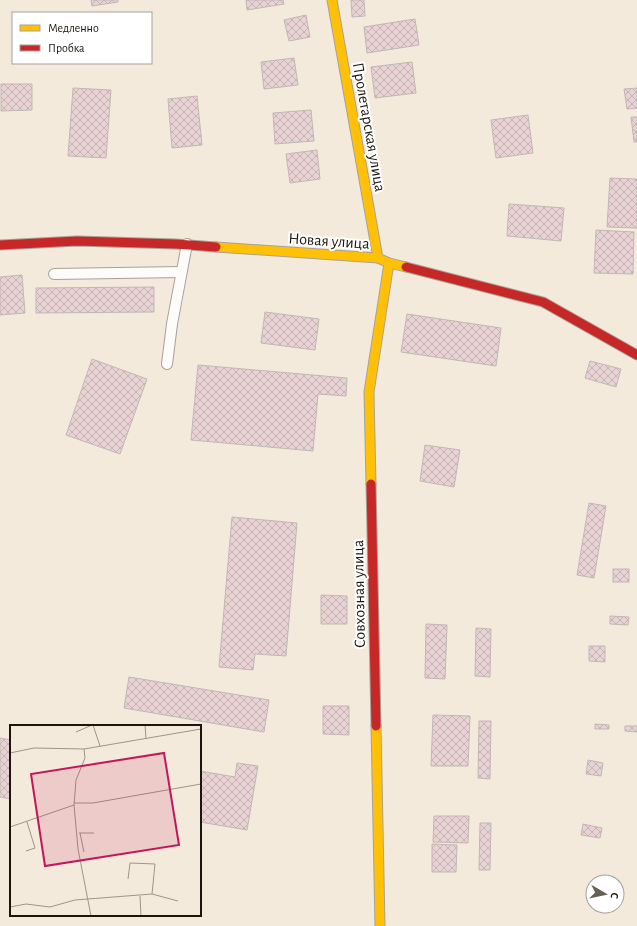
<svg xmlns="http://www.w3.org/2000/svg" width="637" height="926" font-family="'Alegreya Sans',sans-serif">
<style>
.building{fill:url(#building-cross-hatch);stroke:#c1b7b3}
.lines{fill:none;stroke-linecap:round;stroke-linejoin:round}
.lane-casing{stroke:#a9a197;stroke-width:12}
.slow-casing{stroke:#a9a197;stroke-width:11}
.jam-casing{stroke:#a9a197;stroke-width:11}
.lane{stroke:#fdfcfa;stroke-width:10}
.slow{stroke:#ffc107;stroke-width:9}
.jam{stroke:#c62828;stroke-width:9}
.labels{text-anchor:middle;stroke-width:4;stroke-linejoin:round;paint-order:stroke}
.street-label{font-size:16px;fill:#1c150d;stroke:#fff}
.inset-road{fill:none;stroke:#9e9589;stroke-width:1}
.view{fill:#c2185b;fill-opacity:0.15;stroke:#c2185b;stroke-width:2}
.inset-edge{fill:none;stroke:#1c150d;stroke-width:2}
</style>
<defs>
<pattern id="building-cross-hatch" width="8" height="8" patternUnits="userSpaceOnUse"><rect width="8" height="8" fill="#e8d2d4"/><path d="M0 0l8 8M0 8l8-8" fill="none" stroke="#c6b3b5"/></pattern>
</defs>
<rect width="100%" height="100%" fill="#f4eadc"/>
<g class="building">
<polygon points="91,0 118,0 118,2 92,6"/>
<polygon points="246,0 283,0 284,4 247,10"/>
<polygon points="351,0 364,0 365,16 352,17"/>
<polygon points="306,15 310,37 289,41 284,20"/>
<polygon points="415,19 419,45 367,53 364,27"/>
<polygon points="294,58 298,85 264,89 261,62"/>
<polygon points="412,62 416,93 375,98 371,67"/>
<polygon points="1,84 32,84 32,110 1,111"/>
<polygon points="73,88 111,90 106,158 68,156"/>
<polygon points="637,88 637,108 627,109 624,89"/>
<polygon points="197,96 202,145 172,148 168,99"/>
<polygon points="311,110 314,141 275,144 273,113"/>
<polygon points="528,115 533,153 496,158 491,120"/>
<polygon points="631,117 637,117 637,142 634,142"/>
<polygon points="317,150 320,179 290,183 286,154"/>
<polygon points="610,178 637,179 637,228 607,227"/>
<polygon points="509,204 564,208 561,241 507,236"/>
<polygon points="596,230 634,232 633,274 594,273"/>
<polygon points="22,275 25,313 0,315 0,277"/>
<polygon points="154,287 154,312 36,313 36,288"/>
<polygon points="265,312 319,319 315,350 261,343"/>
<polygon points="407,314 501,328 496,366 401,352"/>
<polygon points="92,359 147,379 120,454 66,435"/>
<polygon points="590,361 621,369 616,387 585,378"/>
<polygon points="198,365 347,378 346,396 318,394 313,451 191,440"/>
<polygon points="425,445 460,450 454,487 420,481"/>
<polygon points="589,503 606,506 594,578 577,575"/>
<polygon points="232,517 297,523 286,656 255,654 253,670 219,667"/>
<rect x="613" y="569" width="16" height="13"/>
<polygon points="321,595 347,596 347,624 321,624"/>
<polygon points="610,616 629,617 628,625 610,624"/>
<polygon points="426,624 447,625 445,679 425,678"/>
<polygon points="476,628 491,629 490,677 475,676"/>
<polygon points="589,646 605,646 605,662 589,661"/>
<polygon points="129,677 269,700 264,732 124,708"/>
<polygon points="323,706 349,706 349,735 323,734"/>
<polygon points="433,715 470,716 468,766 431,766"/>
<polygon points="479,721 491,721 490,779 478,778"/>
<polygon points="595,724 609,725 609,729 595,729"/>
<polygon points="625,726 637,726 637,732 625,731"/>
<polygon points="0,738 11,740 11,799 0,797"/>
<polygon points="588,760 603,763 601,776 586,774"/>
<polygon points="237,763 258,766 247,830 200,822 200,771 235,777"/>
<polygon points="434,816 469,816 468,843 433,842"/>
<polygon points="480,823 491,823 490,870 479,870"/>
<polygon points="583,824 602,828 600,838 581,835"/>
<polygon points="432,844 457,845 456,872 432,872"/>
</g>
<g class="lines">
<g class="lane-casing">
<g id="lane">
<polyline points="54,274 181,272"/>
<polyline points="167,364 172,324 187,244"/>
</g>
</g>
<g class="slow-casing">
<g id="slow">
<polyline points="332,0 378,258"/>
<polyline points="216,247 378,258 389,263 406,267"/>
<polyline points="371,484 369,392 389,263"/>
<polyline points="376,726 380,926"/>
</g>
</g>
<g class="jam-casing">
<g id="jam">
<polyline points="0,245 77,241 176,244 216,247"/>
<polyline points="406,267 543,302 637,355"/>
<polyline points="371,484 376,726"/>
</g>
</g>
<use href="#lane" class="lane"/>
<use href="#slow" class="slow"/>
<use href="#jam" class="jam"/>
</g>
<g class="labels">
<g class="street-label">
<text transform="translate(370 127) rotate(80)" y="6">Пролетарская улица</text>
<text transform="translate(329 240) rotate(4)" y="6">Новая улица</text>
<text transform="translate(358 594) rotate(-91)" y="6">Совхозная улица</text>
</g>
</g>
<g transform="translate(10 725)">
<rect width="191" height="191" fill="#f4eadc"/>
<path class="inset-road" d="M83,0L90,21M135,0L136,14M66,7L82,0M74,24L75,33L66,55L64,80L68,124L81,191M0,28L24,23L74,24L191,4M64,78H83L191,59M0,102L64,80M69,108H84M70,108L74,127M16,126L25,123L17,97M118,154L120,138L145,139L142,169M130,171L131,191M0,182L16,179L40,182L65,175L142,169L168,176"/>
<path class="view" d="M154,28L169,120L35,141L21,49Z"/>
<rect width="191" height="191" class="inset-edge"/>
</g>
<rect x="12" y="12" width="140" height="52" fill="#ffffff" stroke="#a4a19e"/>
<rect x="20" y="25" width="20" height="6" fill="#ffc107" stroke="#a4a19e"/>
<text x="48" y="32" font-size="12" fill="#1c150d">Медленно</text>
<rect x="20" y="45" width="20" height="6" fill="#c62828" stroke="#a4a19e"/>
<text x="48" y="52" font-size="12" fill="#1c150d">Пробка</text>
<g transform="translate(605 894) rotate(99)"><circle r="19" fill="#ffffff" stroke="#a4a19e"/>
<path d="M0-3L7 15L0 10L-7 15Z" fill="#686055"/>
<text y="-6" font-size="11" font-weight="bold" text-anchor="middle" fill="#1c150d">С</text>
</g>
</svg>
